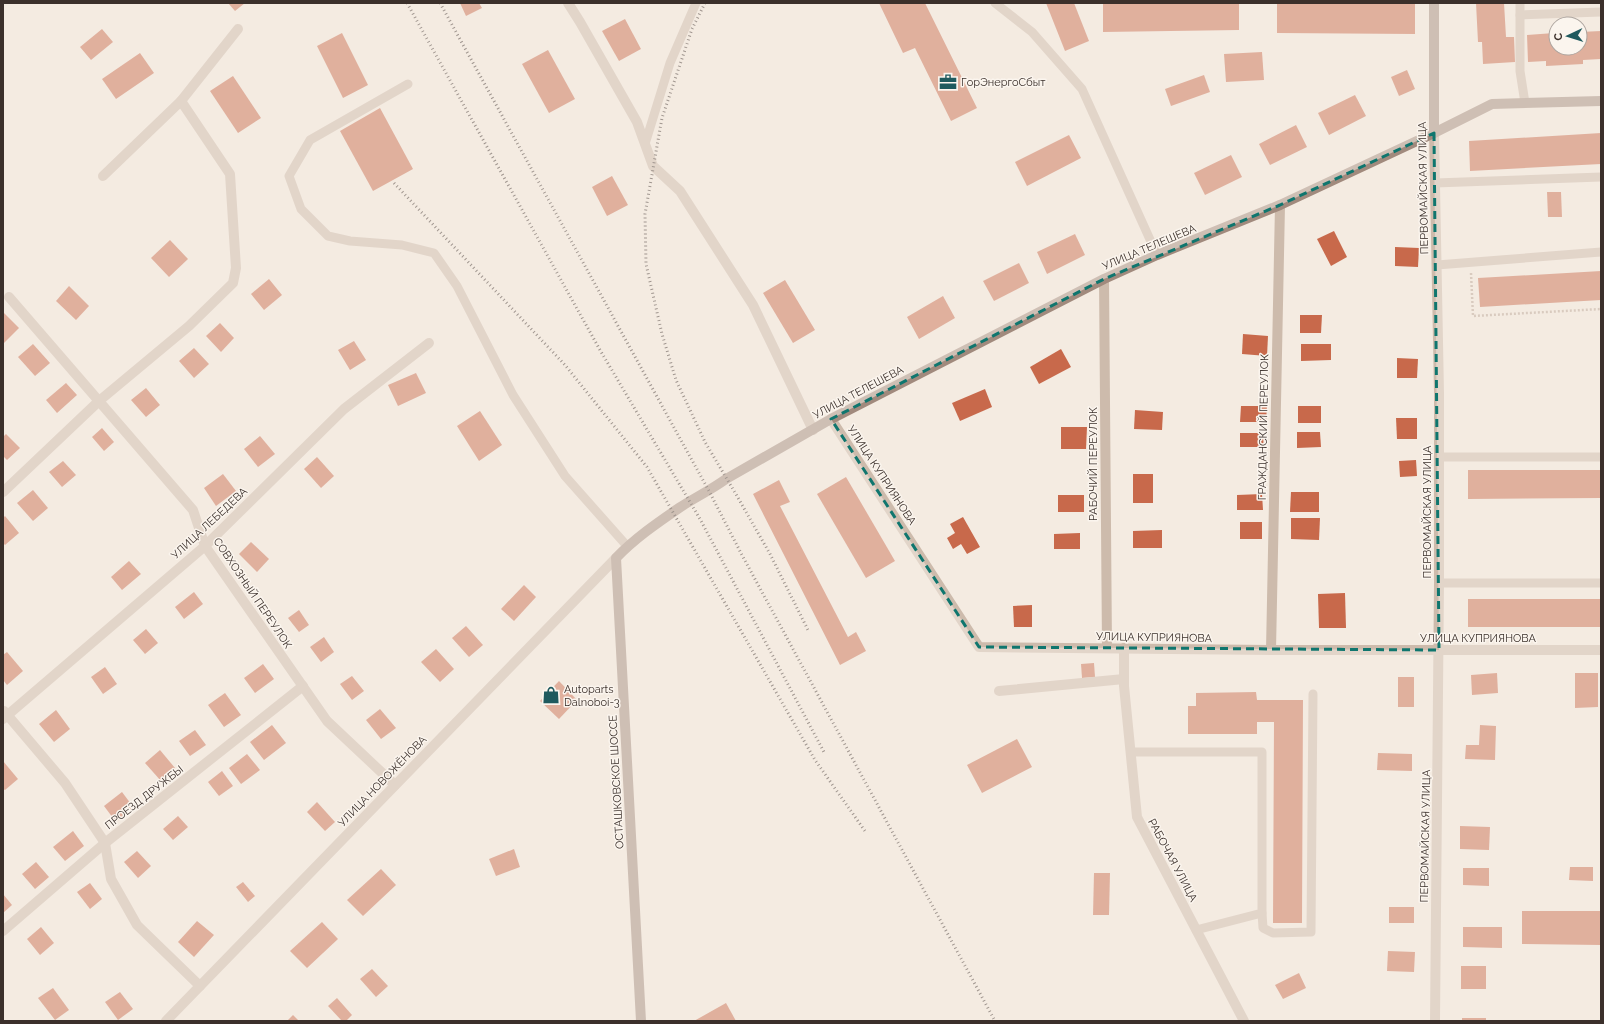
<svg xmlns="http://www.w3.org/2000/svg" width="1604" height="1024" font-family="Raleway,sans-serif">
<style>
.building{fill:#c8694b}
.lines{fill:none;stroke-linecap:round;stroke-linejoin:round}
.path{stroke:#b9a596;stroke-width:2.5;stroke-dasharray:2 2;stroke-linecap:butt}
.lane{stroke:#cdbbac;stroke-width:9}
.street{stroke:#cdbbac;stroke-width:10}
.secondary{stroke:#a18a7d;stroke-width:10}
.rail{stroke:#3b302b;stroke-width:3;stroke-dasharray:1 3;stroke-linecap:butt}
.marked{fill:none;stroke:#0f766e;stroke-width:3;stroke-dasharray:8 5;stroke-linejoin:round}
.labels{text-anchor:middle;stroke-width:3;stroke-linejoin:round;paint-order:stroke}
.poi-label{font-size:11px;fill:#3b302b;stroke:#fbf5ee;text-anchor:start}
.street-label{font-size:11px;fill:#3b302b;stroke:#fbf5ee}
</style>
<rect width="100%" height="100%" fill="#f4ebe1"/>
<g class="building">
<polygon points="228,3 245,3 235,11"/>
<polygon points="460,3 479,3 482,8 466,16"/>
<polygon points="879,3 925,3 977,108 951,121 915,48 903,53"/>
<polygon points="1046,3 1074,3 1089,41 1065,51"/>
<polygon points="1103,3 1239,3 1239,30 1103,32"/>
<polygon points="1277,3 1415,3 1415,34 1277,33"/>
<polygon points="1476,3 1504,3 1506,37 1514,37 1515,62 1483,64 1482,42 1478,42"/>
<polygon points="625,19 641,49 619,61 602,31"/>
<polygon points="102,29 113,42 91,60 80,47"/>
<polygon points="1601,31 1601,59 1583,60 1583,64 1546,66 1546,61 1528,62 1527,35 1554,33 1554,38 1556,38 1556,48 1580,48 1580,32"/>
<polygon points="342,33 368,85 343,98 317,46"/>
<polygon points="548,50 575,99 549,113 522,64"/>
<polygon points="1262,52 1264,80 1226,82 1224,54"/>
<polygon points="140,53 154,73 116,99 102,79"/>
<polygon points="1407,70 1415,89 1399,96 1391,77"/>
<polygon points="1204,75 1210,92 1171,106 1165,89"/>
<polygon points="233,76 261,118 238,133 210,91"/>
<polygon points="1355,95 1366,116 1329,135 1318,113"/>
<polygon points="380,108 413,169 373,191 340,131"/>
<polygon points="1296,125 1307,147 1270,165 1259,144"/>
<polygon points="1601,133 1601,164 1470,171 1469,141"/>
<polygon points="1069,135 1081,158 1027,186 1015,162"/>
<polygon points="1231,155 1242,177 1205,195 1194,173"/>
<polygon points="612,176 628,205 607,216 592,187"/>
<polygon points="1547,192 1561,192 1562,217 1548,217"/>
<polygon points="1334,231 1347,257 1331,266 1317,239"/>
<polygon points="1075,234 1085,255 1047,274 1037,252"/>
<polygon points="170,240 188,259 169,277 151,258"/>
<polygon points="1395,247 1419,248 1418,267 1395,266"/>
<polygon points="1019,263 1029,283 994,301 983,281"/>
<polygon points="1601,271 1601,300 1480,307 1478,278"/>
<polygon points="269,279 282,295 264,310 251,294"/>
<polygon points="785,280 815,330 793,343 763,293"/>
<polygon points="69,286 89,306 76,320 56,301"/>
<polygon points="943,296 955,318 919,339 907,317"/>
<polygon points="3,312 19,328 3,344"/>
<polygon points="1300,315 1322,315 1321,333 1300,333"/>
<polygon points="220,323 234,338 221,352 206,336"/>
<polygon points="1243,334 1268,336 1267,356 1242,354"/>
<polygon points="354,341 366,360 350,370 338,350"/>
<polygon points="33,344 50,363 35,376 18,357"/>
<polygon points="1301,344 1331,344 1331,360 1301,361"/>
<polygon points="194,348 209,364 194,378 179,361"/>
<polygon points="1061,349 1071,367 1039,384 1030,367"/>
<polygon points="1397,358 1418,359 1417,378 1397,378"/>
<polygon points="416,373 426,393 398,406 388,385"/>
<polygon points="66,383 77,395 57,413 46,400"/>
<polygon points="146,388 160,405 146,417 131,400"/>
<polygon points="985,389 992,407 960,421 952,403"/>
<polygon points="1241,406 1267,406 1266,422 1240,422"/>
<rect x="1298" y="406" width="23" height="17"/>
<polygon points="1135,410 1163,412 1162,430 1134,429"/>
<polygon points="480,411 502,445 479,461 457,426"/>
<polygon points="1396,418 1417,418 1417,439 1397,439"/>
<polygon points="1061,427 1087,427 1086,449 1061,449"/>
<polygon points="102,428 114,442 104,451 92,437"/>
<polygon points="1297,432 1320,432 1321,447 1297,448"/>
<polygon points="1240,433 1264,433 1263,447 1240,447"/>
<polygon points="6,434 20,448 7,460 3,456 3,437"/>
<polygon points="260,436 275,454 258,467 244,449"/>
<polygon points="317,457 334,476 321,488 304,469"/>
<polygon points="1416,460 1417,476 1400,477 1399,461"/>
<polygon points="63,461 76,475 62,487 49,472"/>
<polygon points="1468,470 1601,470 1601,498 1468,499"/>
<polygon points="223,474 236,491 216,506 204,488"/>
<rect x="1133" y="474" width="20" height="29"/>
<polygon points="846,477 895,561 866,578 817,494"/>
<polygon points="779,480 790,502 780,506 848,637 856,632 866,651 840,665 753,494"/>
<polygon points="33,490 48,508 33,521 17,503"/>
<polygon points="1291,492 1319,492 1319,512 1290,512"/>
<polygon points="1262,494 1263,510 1237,510 1237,495"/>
<rect x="1058" y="495" width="26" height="17"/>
<polygon points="5,516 19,533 5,545 3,543 3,518"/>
<polygon points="963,517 980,547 967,554 961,544 953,549 947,538 955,533 950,524"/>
<polygon points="1291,518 1320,518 1319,540 1291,539"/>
<rect x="1240" y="522" width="22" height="17"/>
<polygon points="1162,530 1162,548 1133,548 1133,531"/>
<polygon points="1080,533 1080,549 1054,549 1054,534"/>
<polygon points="251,542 269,559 257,572 239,554"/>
<polygon points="129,561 141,574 122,590 111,577"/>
<polygon points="524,585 536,597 514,621 501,609"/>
<polygon points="194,592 203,604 184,619 175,607"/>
<polygon points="1345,593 1346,628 1319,628 1318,594"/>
<rect x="1468" y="599" width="133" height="28"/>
<polygon points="1032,605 1032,627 1014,627 1013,606"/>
<polygon points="299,610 309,625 299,632 288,618"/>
<polygon points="466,626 483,645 469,657 452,638"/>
<polygon points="146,629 158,643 145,654 133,640"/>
<polygon points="324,637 334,652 321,662 310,647"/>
<polygon points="436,649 454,669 440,682 421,662"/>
<polygon points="7,652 23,671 7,685 3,680 3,655"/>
<polygon points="1094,663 1095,677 1082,678 1081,664"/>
<polygon points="263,664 274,679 255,693 244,678"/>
<polygon points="105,667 117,684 103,694 91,677"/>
<polygon points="1497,673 1498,693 1472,695 1471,675"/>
<polygon points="1575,673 1598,673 1598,707 1575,708"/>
<polygon points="352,676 364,691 352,700 340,684"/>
<rect x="1398" y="677" width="16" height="30"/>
<polygon points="559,681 577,700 559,719 540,701"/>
<polygon points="1256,692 1257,700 1303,700 1302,923 1273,923 1274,722 1257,722 1257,734 1188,734 1188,706 1196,706 1196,693"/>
<polygon points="225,693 241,715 224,727 208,705"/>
<polygon points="380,709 396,728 381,739 366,720"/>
<polygon points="56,710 70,729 54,742 39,724"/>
<polygon points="272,725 286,743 264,760 250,742"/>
<polygon points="1480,725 1496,726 1495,760 1465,759 1466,745 1479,745"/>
<polygon points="195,730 206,745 190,756 179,741"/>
<polygon points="1017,739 1032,767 982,793 967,765"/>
<polygon points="160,750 175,768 161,781 145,763"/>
<polygon points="1378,753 1412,754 1412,771 1377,770"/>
<polygon points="247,754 260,770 241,784 229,768"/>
<polygon points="3,761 18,779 5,790 3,789"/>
<polygon points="222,771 233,786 219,796 208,782"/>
<polygon points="122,792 134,808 116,822 104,806"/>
<polygon points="317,802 335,822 325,831 307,812"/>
<polygon points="178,816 188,827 173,840 163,829"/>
<polygon points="1460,826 1490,827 1489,850 1460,849"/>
<polygon points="73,831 84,846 65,861 53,847"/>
<polygon points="514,849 520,867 496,876 489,859"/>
<polygon points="137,851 151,866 138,878 124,862"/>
<polygon points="36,862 49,877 35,889 22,874"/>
<polygon points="1570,867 1593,867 1593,881 1569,880"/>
<polygon points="1463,868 1489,868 1489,886 1463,885"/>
<polygon points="381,869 396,885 363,916 347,900"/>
<polygon points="1094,873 1110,873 1109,915 1093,915"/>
<polygon points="243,882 255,896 248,902 236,887"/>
<polygon points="90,883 102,899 90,909 77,892"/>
<polygon points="3,894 12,905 3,913"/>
<rect x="1389" y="907" width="25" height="16"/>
<polygon points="1522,911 1601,911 1601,945 1522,944"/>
<polygon points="197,921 214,935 194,957 178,942"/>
<polygon points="322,922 338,939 307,968 290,951"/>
<polygon points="41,927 54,943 40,955 27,939"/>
<polygon points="1463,927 1502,927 1502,948 1463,947"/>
<polygon points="1388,951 1415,952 1414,972 1387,971"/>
<rect x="1461" y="966" width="25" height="23"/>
<polygon points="372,969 388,986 376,997 360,979"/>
<polygon points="1299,973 1306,988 1283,999 1275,985"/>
<polygon points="53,988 69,1010 55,1020 38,998"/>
<polygon points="120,992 133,1009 118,1020 105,1002"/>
<polygon points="337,998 352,1015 346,1021 342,1021 328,1006"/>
<polygon points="726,1003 736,1021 694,1021"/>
<polygon points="293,1015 299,1021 287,1021"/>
<rect x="1462" y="1018" width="24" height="3"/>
</g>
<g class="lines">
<polyline class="path" points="1471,273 1473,316 1601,309"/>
<g class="lane">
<polyline points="995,3 1032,32 1082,89 1157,255"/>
<polyline points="1520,3 1520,71 1525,103"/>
<polyline points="1520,15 1601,12"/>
<polyline points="408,84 310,140 289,176 301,209 328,236 350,241 402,245 434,253 457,286 513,395 565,476 627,546"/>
<polyline points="645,144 670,63 696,3"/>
<polyline points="1435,183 1601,177"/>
<polyline points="1437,265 1601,252"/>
<polyline points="1439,457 1601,457"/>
<polyline points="1439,583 1601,583"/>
<polyline points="1131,752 1262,752 1262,913 1196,930"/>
<polyline points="1262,913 1263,928 1273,933 1311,932 1313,694"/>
</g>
<g class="street">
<polyline points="568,3 580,22 637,122 653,166 680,191 753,305 813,430"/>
<polyline points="1434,133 1439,393 1439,583 1435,1021"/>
<polyline points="103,176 181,101"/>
<polyline points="1104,279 1107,648"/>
<polyline points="9,297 193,510 205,546 327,721 395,785"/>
<polyline points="831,419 979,647 1271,650 1601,650"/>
<polyline points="3,492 99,401 189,326 233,283 236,268 230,174 181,101 238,29"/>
<polyline points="1124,648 1124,686 1137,817 1244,1021"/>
<polyline points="1271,650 1280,205"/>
<polyline points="999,691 1124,679"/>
<polyline points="4,711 65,783 105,843 111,879 137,925 200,986"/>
<polyline points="3,719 205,546 344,409 429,343"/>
<polyline points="3,931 105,843 303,686"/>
<polyline points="166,1021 616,558"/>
</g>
<g class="secondary">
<polyline points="1434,3 1434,133"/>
<path d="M641,1021L616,558C634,539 657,523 679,508C694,498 711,490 726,479L831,419L1104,279L1157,255L1280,205L1434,133L1492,104L1601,101"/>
</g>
<g class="rail">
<polyline points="407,3 600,350 700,519 825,754"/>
<polyline points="440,3 709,491 743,557 995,1021"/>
<polyline points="705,3 692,29 662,118 645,214 646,264 662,334 676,380 705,442 737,496 770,554 809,632"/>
<polyline points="394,183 565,365 647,467 815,760 865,831"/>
</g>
</g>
<path d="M0 0H1604V1024H0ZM1434,133L1439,650L979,647L831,419L1104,279L1280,205Z" fill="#f4ebe1" fill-opacity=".55" fill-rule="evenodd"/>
<path class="marked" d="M1434,133L1439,650L979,647L831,419L1104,279L1280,205Z"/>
<defs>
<g id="office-bare" transform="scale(1.38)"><path d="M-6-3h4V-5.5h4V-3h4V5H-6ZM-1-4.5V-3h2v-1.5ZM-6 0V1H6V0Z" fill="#1f5a5e" stroke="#fbf5ee" stroke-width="2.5" paint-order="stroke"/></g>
<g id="shop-bare" transform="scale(1.38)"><path d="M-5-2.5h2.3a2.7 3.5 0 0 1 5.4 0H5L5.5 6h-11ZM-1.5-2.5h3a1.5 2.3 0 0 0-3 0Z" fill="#1f5a5e" stroke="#fbf5ee" stroke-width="2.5" paint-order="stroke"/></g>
</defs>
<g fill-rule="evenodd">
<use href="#office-bare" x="948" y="82"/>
<use href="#shop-bare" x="551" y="695"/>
</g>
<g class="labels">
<g class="poi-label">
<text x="961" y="86">ГорЭнергоСбыт</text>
<text x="564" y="693">Autoparts<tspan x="564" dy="13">Dalnoboi-3</tspan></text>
</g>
<g class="street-label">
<text transform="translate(1423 188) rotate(-91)" y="4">ПЕРВОМАЙСКАЯ УЛИЦА</text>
<text transform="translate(1149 247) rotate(-23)" y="4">УЛИЦА ТЕЛЕШЕВА</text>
<text transform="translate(858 392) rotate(-28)" y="4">УЛИЦА ТЕЛЕШЕВА</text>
<text transform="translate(1263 427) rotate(-89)" y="4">ГРАЖДАНСКИЙ ПЕРЕУЛОК</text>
<text transform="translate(1093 464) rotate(-90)" y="4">РАБОЧИЙ ПЕРЕУЛОК</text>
<text transform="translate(882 475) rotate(57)" y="4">УЛИЦА КУПРИЯНОВА</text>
<text transform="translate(1427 512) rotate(-90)" y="4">ПЕРВОМАЙСКАЯ УЛИЦА</text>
<text transform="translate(209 523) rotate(-43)" y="4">УЛИЦА ЛЕБЕДЕВА</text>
<text transform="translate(253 593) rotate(56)" y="4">СОВХОЗНЫЙ ПЕРЕУЛОК</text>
<text transform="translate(1154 637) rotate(1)" y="4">УЛИЦА КУПРИЯНОВА</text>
<text x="1478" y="642">УЛИЦА КУПРИЯНОВА</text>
<text transform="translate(382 781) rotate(-46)" y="4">УЛИЦА НОВОЖЁНОВА</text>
<text transform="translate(616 782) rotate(-93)" y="4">ОСТАШКОВСКОЕ ШОССЕ</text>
<text transform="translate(144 797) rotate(-38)" y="4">ПРОЕЗД ДРУЖБЫ</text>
<text transform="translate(1425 836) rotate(-89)" y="4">ПЕРВОМАЙСКАЯ УЛИЦА</text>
<text transform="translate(1173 860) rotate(62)" y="4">РАБОЧАЯ УЛИЦА</text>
</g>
</g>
<rect width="1604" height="1024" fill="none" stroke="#3b302b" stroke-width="8"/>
<g transform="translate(1568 36) rotate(266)"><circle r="19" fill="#fbf5ee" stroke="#aea6a0"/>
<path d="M0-3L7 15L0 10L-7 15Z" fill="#1f5a5e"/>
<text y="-6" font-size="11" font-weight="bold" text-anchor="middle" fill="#3b302b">С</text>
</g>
</svg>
